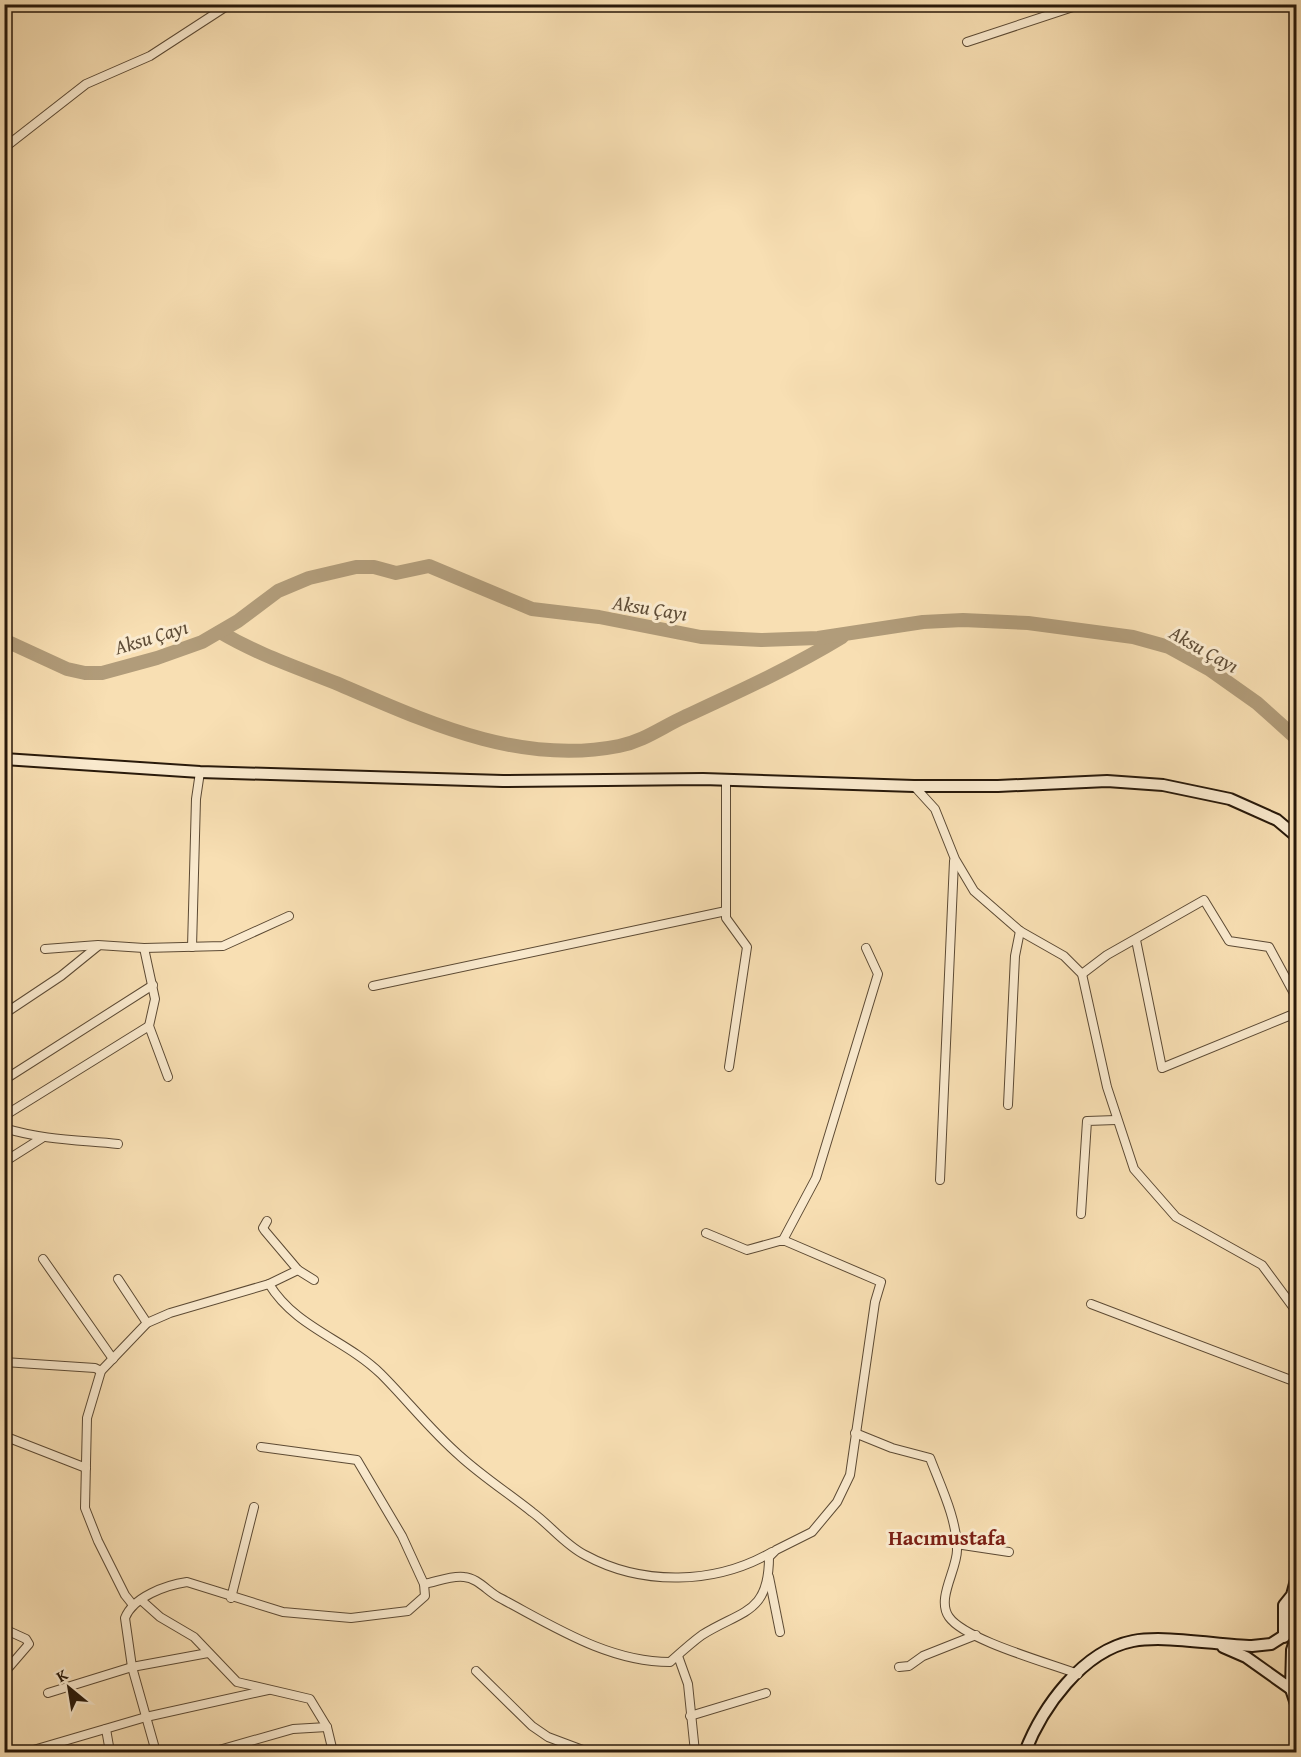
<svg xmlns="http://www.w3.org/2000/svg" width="1301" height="1757" font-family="'Gentium Book Plus',serif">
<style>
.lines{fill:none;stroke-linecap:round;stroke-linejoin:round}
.river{stroke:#b19c7a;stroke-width:14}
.street-casing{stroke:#5c4a34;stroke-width:10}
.secondary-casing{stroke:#28190a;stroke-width:14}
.street{stroke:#faeace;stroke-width:8}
.secondary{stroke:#faeace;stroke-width:10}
.labels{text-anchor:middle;stroke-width:6;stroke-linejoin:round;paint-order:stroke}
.water-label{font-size:20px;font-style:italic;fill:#5f4d37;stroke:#faeace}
.quarter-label{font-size:21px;font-weight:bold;fill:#7a1f14;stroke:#faeace}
</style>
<rect width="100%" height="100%" fill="#f8dfb3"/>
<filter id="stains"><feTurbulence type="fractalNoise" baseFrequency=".00333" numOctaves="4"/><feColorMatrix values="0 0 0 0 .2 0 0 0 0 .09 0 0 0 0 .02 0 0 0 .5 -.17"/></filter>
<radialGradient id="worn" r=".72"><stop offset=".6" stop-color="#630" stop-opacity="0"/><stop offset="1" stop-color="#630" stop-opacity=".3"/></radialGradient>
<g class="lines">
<g class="river">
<path d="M220,632C257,654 296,667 336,683C425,721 518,766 619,746C644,741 662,727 684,717C738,692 791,668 842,637"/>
<polyline points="4,640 67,669 85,673 102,673 157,658 202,642 238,621 278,591 309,578 356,567 374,567 396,573 429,566 532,609 599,617 701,637 761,640 818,638 923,622 963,620 1028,623 1133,637 1169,647 1209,669 1257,703 1296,738"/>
</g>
<g class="street-casing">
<g id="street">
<polyline points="967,42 1082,4"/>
<polyline points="4,148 86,84 150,56 230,4"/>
<polyline points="726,780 726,918 747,947 729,1067"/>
<polyline points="914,786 935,809 955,859 974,891 1020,931 1064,956 1082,974 1107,1087 1134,1169 1176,1217 1262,1265 1296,1311"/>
<polyline points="1136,940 1162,1068 1296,1013"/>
<polyline points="192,947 196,799 200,772"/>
<polyline points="144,948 155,999 149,1026 168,1077"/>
<polyline points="45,949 98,945 144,948 223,946 289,916"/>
<polyline points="1082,974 1107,955 1204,900 1229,941 1269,947 1296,997"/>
<polyline points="373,986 726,911"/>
<polyline points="4,1014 61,976 98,946"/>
<polyline points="4,1080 153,985"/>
<polyline points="1008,1105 1015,956 1020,931"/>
<polyline points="4,1116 149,1026"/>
<path d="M4,1128C43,1140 79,1140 118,1144"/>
<polyline points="4,1162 42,1138"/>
<polyline points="940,1180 954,861"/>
<polyline points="1081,1214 1087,1121 1116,1120"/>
<polyline points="267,1221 263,1228 265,1231 298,1270 314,1280"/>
<polyline points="783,1240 816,1178 878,974 866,948"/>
<polyline points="43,1259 113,1359"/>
<polyline points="118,1279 147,1323"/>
<polyline points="269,1284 298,1270"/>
<polyline points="1091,1304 1296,1382"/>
<polyline points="4,1362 95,1368 101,1371"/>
<path d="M855,1433L892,1448L930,1458C941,1487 957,1519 957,1550C957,1570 936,1599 949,1617C965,1640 1049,1663 1078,1674"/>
<polyline points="4,1436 86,1468"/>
<polyline points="261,1447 357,1460 402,1536 424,1584"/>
<polyline points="956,1544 1009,1552"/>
<polyline points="769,1577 780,1632"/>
<polyline points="231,1598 254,1507"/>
<polyline points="141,1600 160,1617 194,1637 237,1682 310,1699 327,1727 333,1752"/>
<path d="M133,1605L125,1595L98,1541L85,1508L87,1418L101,1371L147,1323L170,1313L269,1284C296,1328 345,1339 381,1374C408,1401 431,1431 460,1456C482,1476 508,1493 532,1512C550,1525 565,1545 585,1555C642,1586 715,1585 772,1552"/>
<polyline points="4,1629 26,1639 29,1644 4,1673"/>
<polyline points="678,1656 688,1684 695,1752"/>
<polyline points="899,1667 909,1666 923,1656 976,1635"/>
<polyline points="476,1671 532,1726 548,1737 588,1752"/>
<polyline points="48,1693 132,1667 208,1653"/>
<polyline points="690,1716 766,1693"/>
<polyline points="106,1729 110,1752"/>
<polyline points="7,1752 30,1751 146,1717 268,1690"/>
<path d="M156,1752L132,1667L125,1618C133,1597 166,1585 187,1582L283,1612L351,1618L408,1611L425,1596L424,1584C436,1582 452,1575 464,1577C478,1578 488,1592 500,1598C553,1626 608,1662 670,1662C680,1653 691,1643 702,1635C742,1610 769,1614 769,1557L776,1550L812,1532L837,1502L850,1475L875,1302L881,1282L783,1240L747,1250L706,1233"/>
<polyline points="212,1752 293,1729 327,1727"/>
</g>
</g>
<g class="secondary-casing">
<g id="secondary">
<polyline points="4,759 200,772 503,781 703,779 914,786 998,786 1107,781 1163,785 1230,799 1277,820 1296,836"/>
<polyline points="1284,1637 1284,1605 1292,1595 1296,1580"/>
<polyline points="1223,1647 1246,1657 1291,1689 1292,1650 1296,1638"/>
<polyline points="1291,1689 1296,1704"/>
<path d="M1025,1752C1042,1708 1082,1651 1133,1641C1165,1635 1218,1645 1252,1646L1271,1644L1296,1628"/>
</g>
</g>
<use href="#street" class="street"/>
<use href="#secondary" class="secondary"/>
</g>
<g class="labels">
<g class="water-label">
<text transform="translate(650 608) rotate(9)" y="7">Aksu Çayı</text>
<text transform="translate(151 637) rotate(-17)" y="7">Aksu Çayı</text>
<text transform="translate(1204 649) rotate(29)" y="7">Aksu Çayı</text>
</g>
<g class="quarter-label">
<text x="947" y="1545">Hacımustafa</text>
</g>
</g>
<rect width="1301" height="1757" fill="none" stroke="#f8dfb3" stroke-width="24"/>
<rect x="6" y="6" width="1289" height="1745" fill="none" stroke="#28190a" stroke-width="3"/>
<rect x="12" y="12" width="1277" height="1733" fill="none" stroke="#28190a" stroke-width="1.5"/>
<g transform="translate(69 1688) rotate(330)" stroke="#faeace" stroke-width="4.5" paint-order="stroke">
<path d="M0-4.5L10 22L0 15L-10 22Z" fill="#28190a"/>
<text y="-9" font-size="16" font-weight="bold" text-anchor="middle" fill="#28190a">K</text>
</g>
<rect width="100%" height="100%" filter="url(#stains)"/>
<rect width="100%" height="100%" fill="url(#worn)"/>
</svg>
